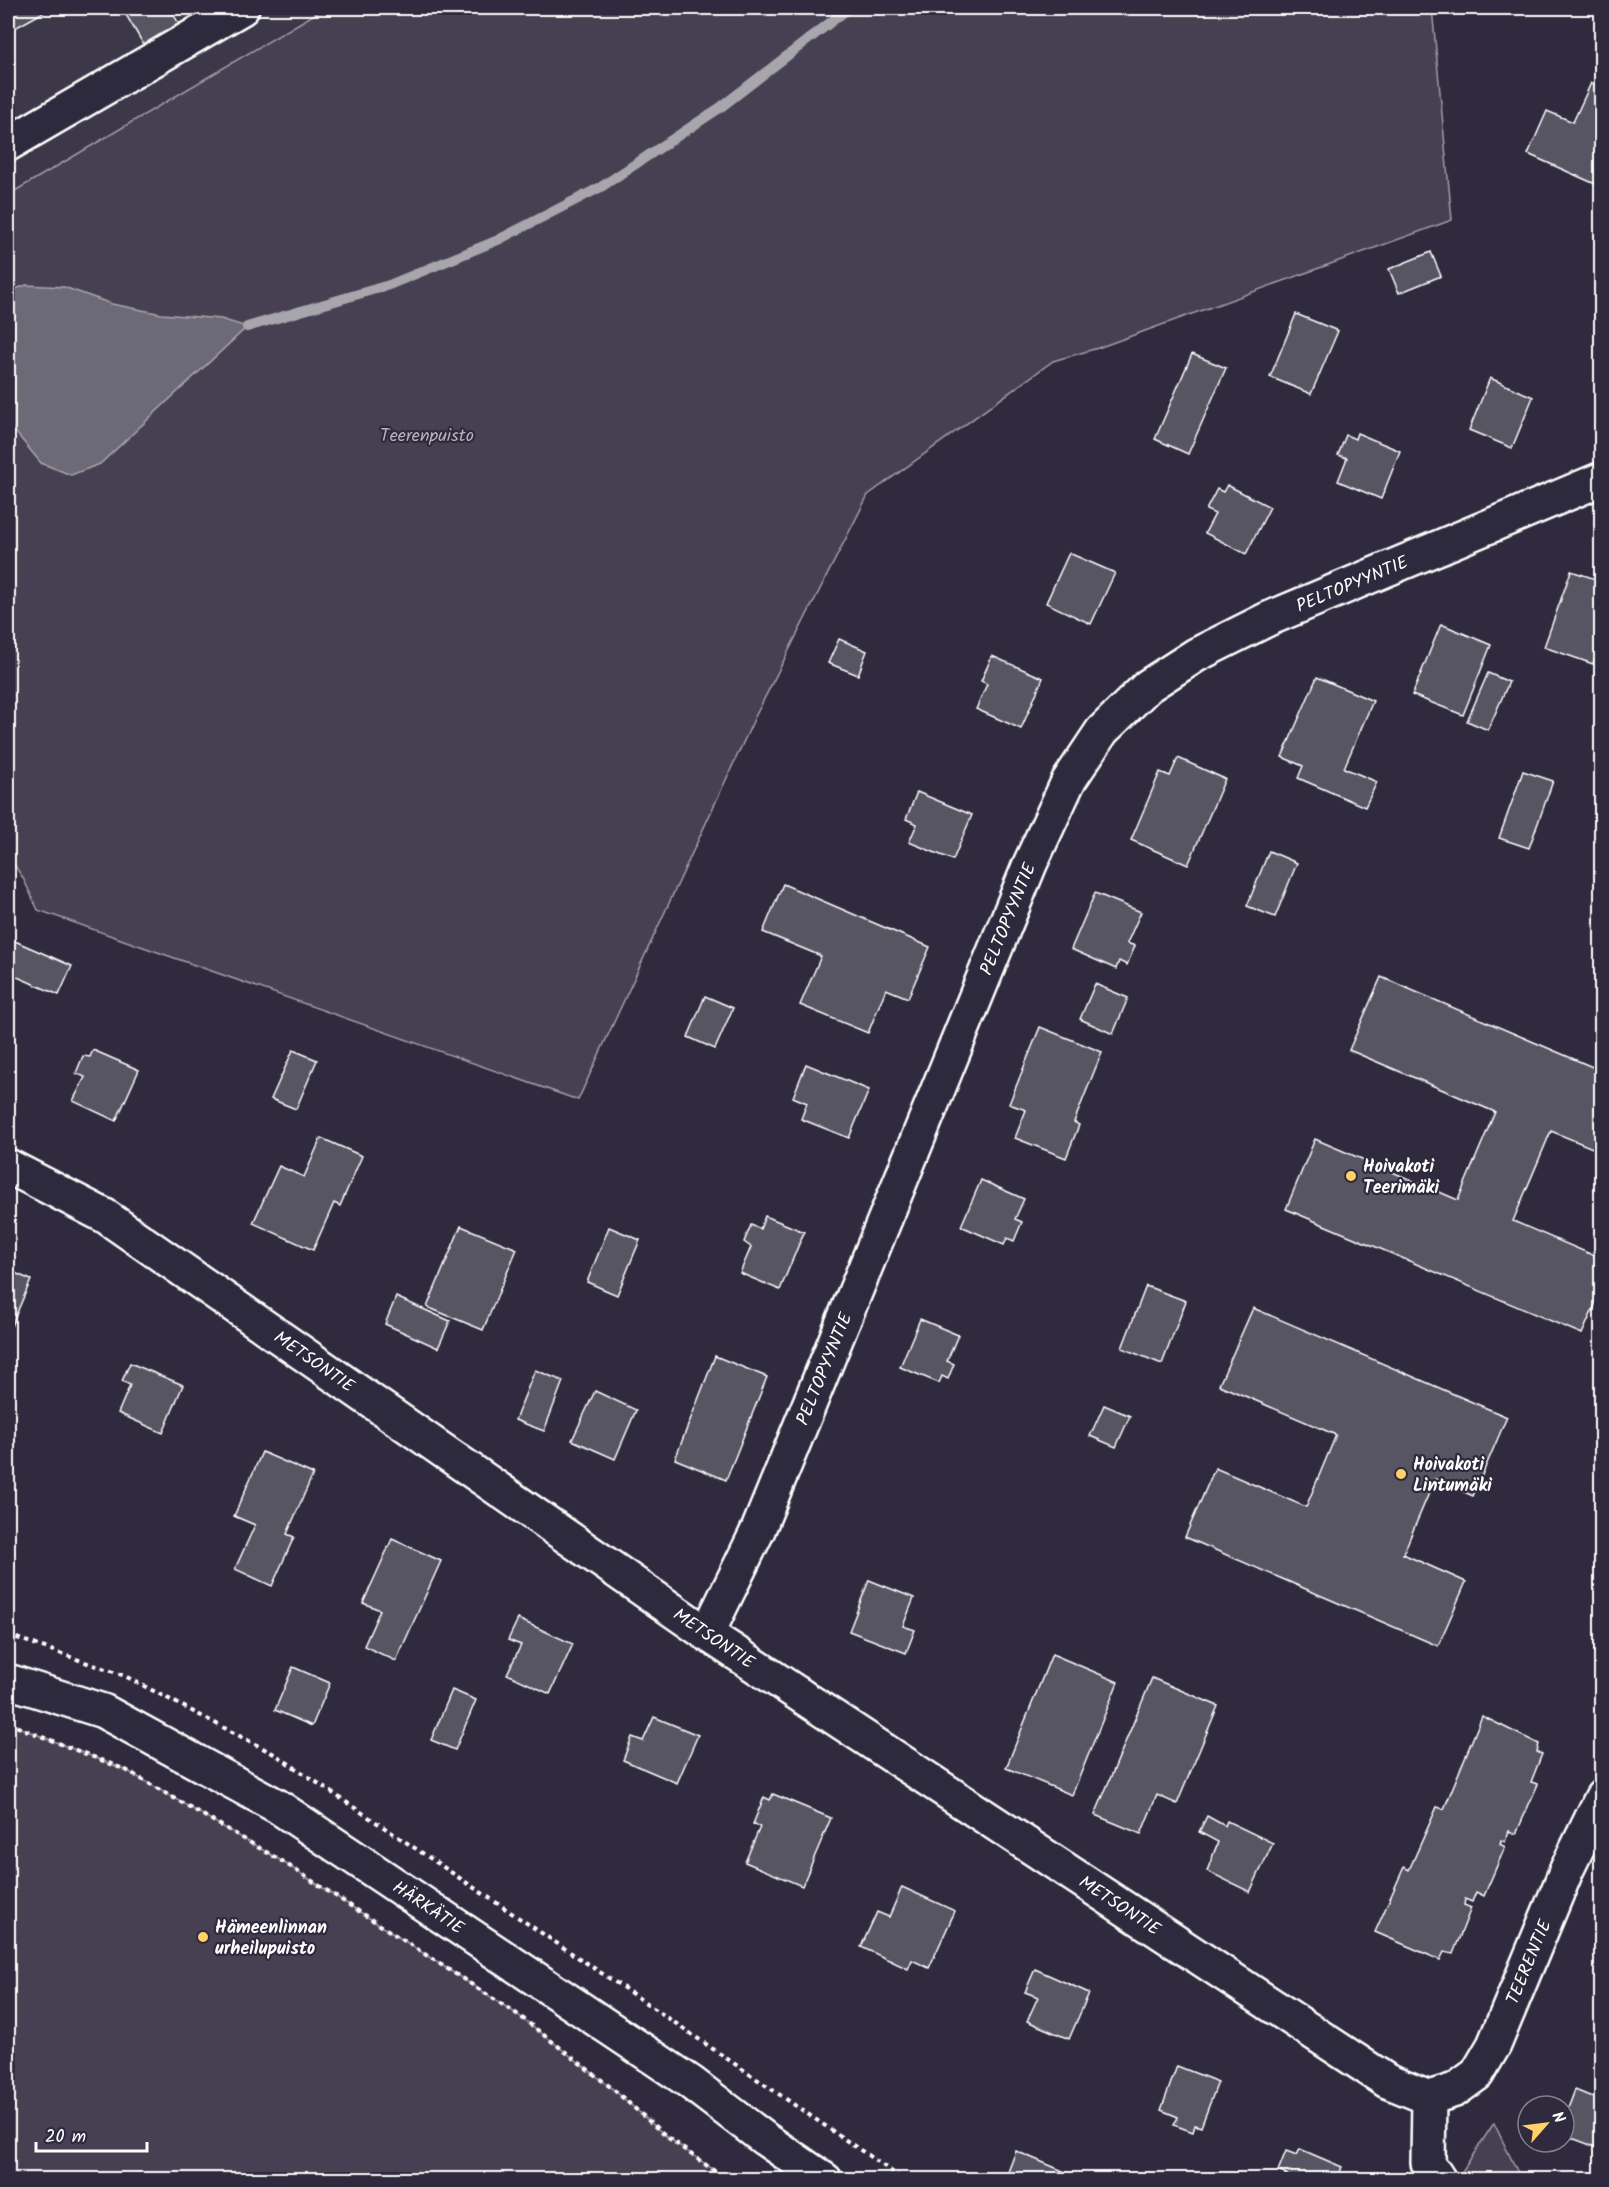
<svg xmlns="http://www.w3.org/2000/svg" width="1609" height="2187" font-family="Kalam,sans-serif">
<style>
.built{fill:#3c3749}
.green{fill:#464152;stroke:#a2a0a8;stroke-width:1.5}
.water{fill:#6d6a77;stroke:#a7a6ad;stroke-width:1.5}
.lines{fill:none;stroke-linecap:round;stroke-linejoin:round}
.stream{stroke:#a7a6ad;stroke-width:10}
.building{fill:#595564;stroke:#fff;stroke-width:1.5}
.minor-casing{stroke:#fff;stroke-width:38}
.major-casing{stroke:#fff;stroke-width:38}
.path{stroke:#fff;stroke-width:4;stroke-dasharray:4.5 4.5;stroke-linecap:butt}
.minor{stroke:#2f2a3d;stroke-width:33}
.major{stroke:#2f2a3d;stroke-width:33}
.poi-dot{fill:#ffd166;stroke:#2f2a3d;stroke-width:2}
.labels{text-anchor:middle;stroke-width:4.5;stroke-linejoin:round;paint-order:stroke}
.park-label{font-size:18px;fill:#b5b3ba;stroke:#2f2a3d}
.street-label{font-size:18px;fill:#fff;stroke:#2f2a3d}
.poi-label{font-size:18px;font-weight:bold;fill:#fff;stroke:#2f2a3d;text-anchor:start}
</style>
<rect width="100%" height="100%" fill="#2f2a3d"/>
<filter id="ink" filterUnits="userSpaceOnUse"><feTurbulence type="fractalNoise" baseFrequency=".0167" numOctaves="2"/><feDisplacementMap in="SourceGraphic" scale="12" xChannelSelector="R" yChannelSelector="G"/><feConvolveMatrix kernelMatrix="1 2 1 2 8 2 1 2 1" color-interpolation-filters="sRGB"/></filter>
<g filter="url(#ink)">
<polygon class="built" points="8,8 325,8 8,195"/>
<g class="green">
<polygon points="325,8 1432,8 1452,220 1098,348 1053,361 868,495 755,717 578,1100 38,910 23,878 8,855 8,195"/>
<polygon points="8,1723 126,1770 280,1860 517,2014 613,2089 667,2137 727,2179 8,2179"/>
<polygon points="1494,2123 1521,2179 1457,2179"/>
</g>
<polygon class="water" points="26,285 64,287 112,304 162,314 221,319 247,327 100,464 71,475 41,463 8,423 8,292"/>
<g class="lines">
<polyline class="stream" points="247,327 389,285 498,240 601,187 721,107 849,8"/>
</g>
<g class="building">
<polygon points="8,8 51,8 8,32"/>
<polygon points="122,8 176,8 171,10 186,36 151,57"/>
<polygon points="1591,83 1602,88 1602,187 1528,154 1547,111 1573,122"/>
<polygon points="1431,252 1441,276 1399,293 1389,269"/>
<polygon points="1296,314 1338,331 1311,394 1270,377"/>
<polygon points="1192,354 1226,368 1188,454 1155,439"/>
<polygon points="1490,378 1533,397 1512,448 1469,430"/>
<polygon points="1357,433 1400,451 1381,499 1338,481 1347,458 1338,455 1346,435 1355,439"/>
<polygon points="1227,485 1270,507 1246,554 1205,533 1215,514 1206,510 1217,489 1223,492"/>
<polygon points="1069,553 1115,573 1091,624 1046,603"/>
<polygon points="1571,571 1602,581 1602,639 1593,664 1544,647"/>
<polygon points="1441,624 1491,645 1463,715 1412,695"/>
<polygon points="839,639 867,651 858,675 828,663"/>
<polygon points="992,656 1043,678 1021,729 976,709 987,684 981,681"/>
<polygon points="1488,673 1509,682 1488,730 1467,721"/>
<polygon points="1317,677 1373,701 1344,768 1377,782 1365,807 1298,778 1303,766 1282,757"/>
<polygon points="1178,758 1225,779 1188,865 1131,840 1160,772 1170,776"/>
<polygon points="1523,771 1553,781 1529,848 1499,838"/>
<polygon points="917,792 972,815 953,860 909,842 917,824 906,819"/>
<polygon points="1269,851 1297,863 1275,917 1247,906"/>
<polygon points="783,884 930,947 908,998 886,989 868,1033 800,1005 821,956 763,932"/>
<polygon points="1095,893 1141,912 1127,943 1135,946 1127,965 1119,961 1116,969 1071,949"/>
<polygon points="8,938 72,966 59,995 8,973"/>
<polygon points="1381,977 1602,1071 1602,1152 1551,1131 1513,1221 1602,1259 1602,1289 1582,1334 1286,1209 1315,1139 1458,1200 1495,1112 1349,1050"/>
<polygon points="1095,984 1128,998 1113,1034 1080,1019"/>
<polygon points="705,996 733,1008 715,1049 688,1037"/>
<polygon points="1040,1027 1102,1052 1074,1122 1079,1125 1066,1158 1015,1138 1026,1110 1009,1104"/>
<polygon points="93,1050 139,1070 116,1121 73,1101 85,1077 76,1073 83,1056 90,1057"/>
<polygon points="293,1050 317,1060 296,1109 271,1099"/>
<polygon points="806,1064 869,1090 849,1138 801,1119 807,1103 793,1097"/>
<polygon points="321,1138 362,1156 340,1206 334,1203 313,1250 253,1223 279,1166 304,1177"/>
<polygon points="981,1180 1024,1199 1015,1219 1022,1222 1014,1241 1007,1238 1004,1245 961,1226"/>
<polygon points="765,1216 804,1232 780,1290 740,1273 751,1247 744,1242 751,1225 760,1229"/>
<polygon points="461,1226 517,1249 483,1330 427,1307"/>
<polygon points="609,1227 640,1240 617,1295 587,1282"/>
<polygon points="8,1270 31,1280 9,1331 8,1330"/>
<polygon points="1146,1286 1186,1301 1162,1364 1122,1348"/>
<polygon points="396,1297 450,1321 438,1348 385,1324"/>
<polygon points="1253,1308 1507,1417 1473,1496 1435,1479 1403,1554 1466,1582 1438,1646 1185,1537 1215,1468 1306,1507 1336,1435 1219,1385"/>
<polygon points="920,1319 958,1335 947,1361 954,1364 948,1379 942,1376 939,1383 900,1367"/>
<polygon points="715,1356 767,1377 726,1480 675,1459"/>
<polygon points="130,1363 183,1385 163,1433 118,1413 130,1385 122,1381"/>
<polygon points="535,1370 563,1381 544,1431 515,1420"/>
<polygon points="595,1391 636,1410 615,1459 572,1440"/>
<polygon points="1104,1405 1130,1416 1116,1447 1090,1436"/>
<polygon points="262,1452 313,1474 287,1534 294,1537 272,1586 235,1569 255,1525 234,1516"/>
<polygon points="392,1539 441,1561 396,1661 364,1646 380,1610 363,1603"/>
<polygon points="869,1580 914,1598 903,1626 915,1630 906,1653 849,1631"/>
<polygon points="518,1619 573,1644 550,1694 507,1674 521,1645 508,1640"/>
<polygon points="1052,1654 1118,1682 1072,1795 1006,1768"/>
<polygon points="293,1667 330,1683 312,1726 275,1710"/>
<polygon points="1152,1678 1218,1706 1177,1804 1157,1795 1141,1834 1095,1815"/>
<polygon points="452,1690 476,1700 455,1750 431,1740"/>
<polygon points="1482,1716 1539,1744 1537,1752 1542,1754 1531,1782 1538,1784 1516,1834 1509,1831 1505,1842 1501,1840 1500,1844 1505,1847 1484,1896 1476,1892 1472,1902 1465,1899 1464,1905 1471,1908 1453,1954 1444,1952 1440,1960 1375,1932 1404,1867 1409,1870 1437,1807 1444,1809"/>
<polygon points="654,1717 698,1735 677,1783 623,1760 632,1737 643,1741"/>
<polygon points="773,1794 831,1818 802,1886 745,1862 760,1827 753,1824 764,1797 770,1800"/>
<polygon points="1207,1816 1225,1826 1227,1821 1273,1843 1250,1892 1207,1871 1218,1842 1199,1832"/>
<polygon points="902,1887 955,1911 929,1968 912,1960 908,1969 861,1947 877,1912 889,1917"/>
<polygon points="1035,1969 1089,1993 1069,2039 1027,2021 1038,1997 1025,1992"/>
<polygon points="1177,2066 1218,2082 1201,2127 1195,2125 1193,2132 1174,2125 1178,2117 1161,2110"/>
<polygon points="1575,2090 1602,2101 1602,2138 1598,2148 1564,2135 1564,2119"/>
<polygon points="1300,2149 1342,2167 1337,2180 1287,2180 1289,2176 1278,2171 1286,2151 1297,2155"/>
<polygon points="1016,2151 1084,2180 1005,2180"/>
</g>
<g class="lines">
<g class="minor-casing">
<g id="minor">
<polyline points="8,144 242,8"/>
<path id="s1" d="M8,1166L105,1216L707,1634L1387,2081L1429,2098"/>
<path id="s2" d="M707,1634L758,1530L1030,864L1068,782L1102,731L1148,686L1196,655L1268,619L1602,479"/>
<path id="s3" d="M1429,2098L1455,2090L1477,2074L1494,2045L1567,1869L1602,1797"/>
<polyline points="1429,2098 1428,2163 1439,2180"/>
</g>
</g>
<g class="major-casing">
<g id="major">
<path id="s4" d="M8,1681L103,1711L277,1806L690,2082L765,2139L825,2180"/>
</g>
</g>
<g class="path">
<polyline points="8,1635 125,1676 276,1755 646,2003 904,2180"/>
<polyline points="8,1723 126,1770 280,1860 517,2014 613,2089 667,2137 727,2180"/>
</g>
<use href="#minor" class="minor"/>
<use href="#major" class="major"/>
</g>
</g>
<g class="poi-dot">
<circle cx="1351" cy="1176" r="6"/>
<circle cx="1401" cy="1474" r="6"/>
<circle cx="203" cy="1937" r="6"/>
</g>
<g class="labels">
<g class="park-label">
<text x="427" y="441">Teerenpuisto</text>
</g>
<g class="street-label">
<text dy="6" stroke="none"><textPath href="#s2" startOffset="1280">PELTOPYYNTIE</textPath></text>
<text dy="6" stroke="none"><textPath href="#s2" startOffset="776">PELTOPYYNTIE</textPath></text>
<text dy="6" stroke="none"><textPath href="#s1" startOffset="364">METSONTIE</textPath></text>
<text dy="6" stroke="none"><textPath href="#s2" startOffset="290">PELTOPYYNTIE</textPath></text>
<text dy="6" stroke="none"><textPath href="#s1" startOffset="850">METSONTIE</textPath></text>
<text dy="6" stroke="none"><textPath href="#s1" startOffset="1336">METSONTIE</textPath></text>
<text dy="6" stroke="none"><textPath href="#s4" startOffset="480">HÄRKÄTIE</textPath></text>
<text dy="6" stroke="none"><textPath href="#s3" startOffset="178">TEERENTIE</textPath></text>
</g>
<g class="poi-label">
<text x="1363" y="1172">Hoivakoti<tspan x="1363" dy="21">Teerimäki</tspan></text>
<text x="1413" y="1470">Hoivakoti<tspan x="1413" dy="21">Lintumäki</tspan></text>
<text x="215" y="1933">Hämeenlinnan<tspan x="215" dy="21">urheilupuisto</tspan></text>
</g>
</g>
<rect width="1609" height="2187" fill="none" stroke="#2f2a3d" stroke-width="30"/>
<rect x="15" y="15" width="1579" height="2157" fill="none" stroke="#fff" stroke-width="2" filter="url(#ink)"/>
<g transform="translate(1546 2124) rotate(62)"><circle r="28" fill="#2f2a3d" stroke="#827f8b" stroke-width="1.5"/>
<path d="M0-4.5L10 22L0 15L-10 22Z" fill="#ffd166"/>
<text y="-9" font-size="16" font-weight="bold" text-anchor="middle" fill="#ffffff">N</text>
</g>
<path d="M36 2142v9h111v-9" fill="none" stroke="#ffffff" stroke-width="3"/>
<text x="45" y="2142" font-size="18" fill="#ffffff" stroke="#2f2a3d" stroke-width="4.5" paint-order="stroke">20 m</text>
</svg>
